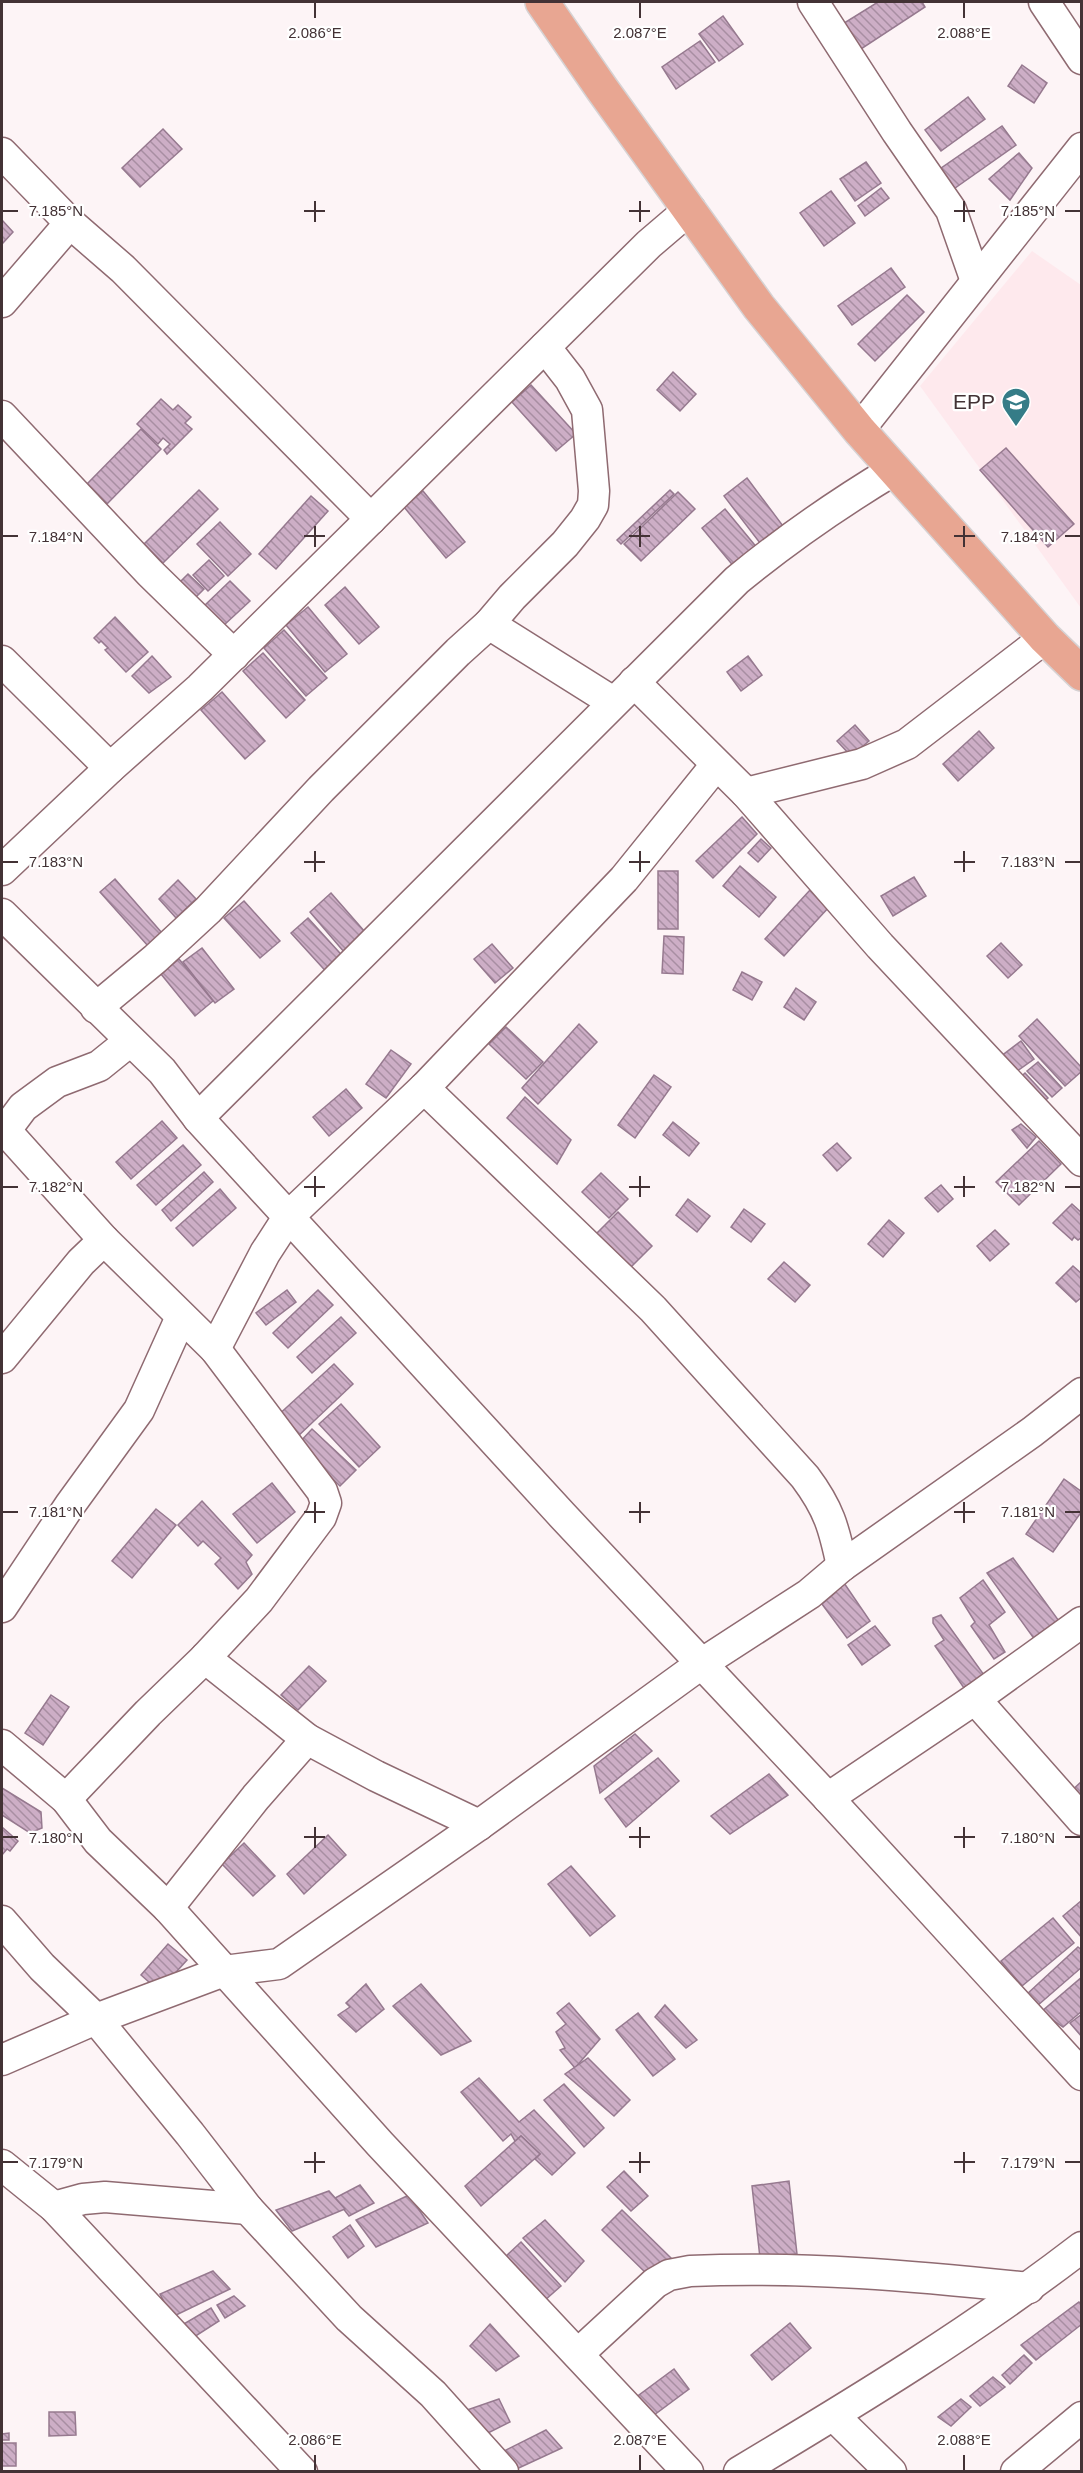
<svg xmlns="http://www.w3.org/2000/svg" width="1083" height="2473" font-family="Arial,sans-serif">
<style>
.built{fill:#fee9ed}
.building{fill:url(#building-back-hatch);stroke:#96798f;stroke-width:1.5}
.lines{fill:none;stroke-linecap:round;stroke-linejoin:round}
.minor-casing{stroke:#8f6a71;stroke-width:33}
.major-casing{stroke:#d6d2d3;stroke-width:36}
.minor{stroke:#fff;stroke-width:30}
.major{stroke:#e8a692;stroke-width:33}
.ticks{fill:none;stroke:#433235;stroke-width:2}
.labels{text-anchor:middle;stroke-width:4.5;stroke-linejoin:round;paint-order:stroke}
.poi-label{font-size:21px;fill:#433235;stroke:#fff;text-anchor:end}
.ticks-label{font-size:15px;text-anchor:middle;fill:#433235;stroke:#fff;stroke-width:4.5;stroke-linejoin:round;paint-order:stroke}
</style>
<defs>
<pattern id="building-back-hatch" width="6" height="6" patternUnits="userSpaceOnUse" patternTransform="scale(1.5)"><rect width="6" height="6" fill="#cdaec6"/><path d="M-1 5l2 2M0 0l6 6M5-1l2 2" fill="none" stroke="#a88ea2"/></pattern>
</defs>
<rect width="100%" height="100%" fill="#fdf4f6"/>
<polygon class="built" points="1032,251 1081,285 1081,608 920,386"/>
<g class="building">
<polygon points="878,2 922,2 925,7 858,51 841,25"/>
<polygon points="723,16 743,44 719,61 699,34"/>
<polygon points="700,41 715,62 676,89 662,67"/>
<polygon points="1022,65 1047,83 1034,103 1008,86"/>
<polygon points="968,97 985,119 941,151 925,130"/>
<polygon points="1002,126 1016,145 948,193 934,173"/>
<polygon points="163,129 182,149 140,187 122,168"/>
<polygon points="1019,153 1032,168 1010,200 989,179"/>
<polygon points="866,162 881,183 855,201 840,179"/>
<polygon points="881,188 889,198 865,216 858,206"/>
<polygon points="831,191 855,223 824,246 800,213"/>
<polygon points="2,220 13,232 2,244"/>
<polygon points="891,268 905,287 852,325 838,306"/>
<polygon points="907,295 924,312 875,361 858,344"/>
<polygon points="673,372 696,394 680,411 657,390"/>
<polygon points="531,385 576,434 556,451 512,402"/>
<polygon points="161,399 173,410 178,405 191,417 185,423 192,429 167,454 164,450 170,444 163,438 158,444 137,424"/>
<polygon points="141,429 161,449 107,504 87,484"/>
<polygon points="1006,448 1074,524 1048,547 980,470"/>
<polygon points="747,478 783,526 760,543 724,496"/>
<polygon points="199,490 218,509 163,563 144,544"/>
<polygon points="670,490 674,494 621,544 617,540"/>
<polygon points="423,491 465,542 446,558 404,507"/>
<polygon points="678,492 695,509 641,561 624,544"/>
<polygon points="311,496 328,511 276,569 259,554"/>
<polygon points="725,509 758,549 735,568 702,528"/>
<polygon points="220,522 251,554 228,576 197,544"/>
<polygon points="209,560 224,576 208,591 193,575"/>
<polygon points="188,574 204,589 196,597 180,582"/>
<polygon points="230,581 250,601 223,626 204,606"/>
<polygon points="345,587 379,627 359,644 325,605"/>
<polygon points="308,607 347,654 325,672 286,625"/>
<polygon points="115,617 148,652 126,672 105,650 108,648 101,641 99,643 94,638"/>
<polygon points="284,630 327,678 306,696 264,648"/>
<polygon points="263,653 305,700 286,718 243,671"/>
<polygon points="152,656 171,677 149,693 132,676"/>
<polygon points="748,656 762,675 741,691 727,672"/>
<polygon points="222,692 265,741 245,759 201,710"/>
<polygon points="855,725 869,741 851,756 837,741"/>
<polygon points="979,731 994,748 958,781 943,764"/>
<polygon points="742,817 757,834 713,878 696,861"/>
<polygon points="761,839 771,848 758,862 748,853"/>
<polygon points="740,866 776,897 759,917 723,886"/>
<rect x="658" y="871" width="20" height="58"/>
<polygon points="914,877 926,896 893,916 881,896"/>
<polygon points="115,879 162,933 148,946 100,892"/>
<polygon points="178,880 196,899 176,918 159,899"/>
<polygon points="810,890 829,907 784,956 765,939"/>
<polygon points="331,893 372,940 350,959 310,912"/>
<polygon points="244,901 280,941 260,958 224,918"/>
<polygon points="308,918 348,962 331,977 291,933"/>
<polygon points="664,936 684,937 683,974 662,973"/>
<polygon points="1001,943 1022,965 1008,978 987,956"/>
<polygon points="492,944 513,968 495,983 474,959"/>
<polygon points="202,948 234,989 215,1003 183,962"/>
<polygon points="179,959 213,1001 195,1016 161,974"/>
<polygon points="742,972 762,982 752,1000 733,990"/>
<polygon points="796,988 816,1002 804,1020 784,1007"/>
<polygon points="1037,1019 1082,1068 1082,1071 1065,1086 1019,1036"/>
<polygon points="579,1024 597,1042 538,1104 522,1088"/>
<polygon points="506,1027 543,1062 526,1079 489,1044"/>
<polygon points="1021,1041 1034,1059 1013,1074 1000,1057"/>
<polygon points="391,1050 411,1064 386,1098 366,1084"/>
<polygon points="1038,1062 1062,1088 1052,1097 1027,1071"/>
<polygon points="1025,1073 1048,1098 1037,1108 1014,1083"/>
<polygon points="654,1075 671,1087 635,1138 618,1125"/>
<polygon points="346,1089 362,1108 329,1136 313,1117"/>
<polygon points="525,1097 571,1140 557,1164 507,1118"/>
<polygon points="162,1121 177,1138 131,1179 116,1162"/>
<polygon points="673,1122 699,1143 689,1156 663,1135"/>
<polygon points="1021,1124 1036,1137 1027,1148 1012,1130"/>
<polygon points="1039,1141 1061,1164 1019,1205 996,1182"/>
<polygon points="837,1143 851,1158 837,1171 823,1155"/>
<polygon points="183,1145 201,1165 156,1205 137,1185"/>
<polygon points="204,1172 213,1182 171,1221 162,1210"/>
<polygon points="601,1173 628,1199 609,1218 582,1192"/>
<polygon points="941,1185 953,1199 938,1212 925,1198"/>
<polygon points="220,1189 236,1208 193,1246 176,1228"/>
<polygon points="688,1199 710,1216 697,1232 676,1215"/>
<polygon points="1072,1204 1082,1213 1082,1237 1078,1240 1074,1237 1072,1240 1053,1223"/>
<polygon points="744,1209 765,1224 751,1242 731,1227"/>
<polygon points="618,1212 652,1246 630,1268 595,1235"/>
<polygon points="889,1220 904,1233 883,1257 868,1244"/>
<polygon points="995,1230 1009,1244 990,1261 977,1246"/>
<polygon points="784,1262 810,1285 795,1302 768,1279"/>
<polygon points="1073,1266 1082,1274 1082,1297 1076,1302 1056,1283"/>
<polygon points="287,1290 296,1302 266,1325 256,1313"/>
<polygon points="318,1290 333,1305 288,1348 273,1333"/>
<polygon points="341,1317 356,1333 312,1373 297,1357"/>
<polygon points="334,1364 353,1384 295,1439 275,1418"/>
<polygon points="341,1404 380,1447 359,1467 319,1424"/>
<polygon points="312,1429 356,1470 340,1486 297,1445"/>
<polygon points="1064,1479 1082,1492 1082,1511 1053,1552 1026,1534"/>
<polygon points="272,1483 295,1512 257,1543 233,1514"/>
<polygon points="202,1501 252,1555 246,1562 252,1574 238,1589 215,1564 221,1558 203,1541 198,1546 178,1525"/>
<polygon points="156,1509 176,1525 132,1578 112,1561"/>
<polygon points="1013,1558 1059,1621 1035,1640 987,1573"/>
<polygon points="842,1580 870,1621 847,1638 822,1604 836,1592 834,1586"/>
<polygon points="983,1580 1005,1612 989,1625 1005,1652 994,1659 971,1626 975,1622 960,1598"/>
<polygon points="941,1615 984,1675 964,1688 935,1646 944,1640 933,1623 933,1618"/>
<polygon points="875,1626 890,1645 862,1665 848,1645"/>
<polygon points="309,1666 326,1681 298,1710 281,1695"/>
<polygon points="51,1695 69,1707 43,1745 25,1733"/>
<polygon points="635,1734 652,1751 600,1793 594,1766"/>
<polygon points="658,1758 679,1781 626,1827 605,1799"/>
<polygon points="769,1774 788,1795 730,1834 711,1816"/>
<polygon points="1082,1781 1082,1810 1067,1795"/>
<polygon points="2,1788 41,1812 42,1828 30,1833 2,1815"/>
<polygon points="2,1827 18,1841 10,1851 7,1849 2,1855"/>
<polygon points="328,1835 346,1855 304,1894 287,1874"/>
<polygon points="244,1843 275,1876 253,1896 222,1864"/>
<polygon points="571,1866 615,1916 590,1936 548,1884"/>
<polygon points="1082,1900 1082,1938 1063,1916"/>
<polygon points="1053,1918 1074,1943 1022,1986 1001,1961"/>
<polygon points="168,1944 187,1960 159,1991 141,1975"/>
<polygon points="1078,1947 1082,1950 1082,1967 1037,2006 1027,1994"/>
<polygon points="1082,1977 1082,2011 1063,2027 1041,2012"/>
<polygon points="366,1984 384,2009 356,2032 338,2015 350,2007 346,2003"/>
<polygon points="421,1984 471,2041 441,2055 393,2006"/>
<polygon points="569,2003 600,2039 575,2068 560,2050 565,2048 556,2032 566,2024 557,2013"/>
<polygon points="665,2005 697,2040 686,2048 655,2017"/>
<polygon points="638,2013 675,2059 653,2076 616,2030"/>
<polygon points="1082,2014 1082,2037 1070,2023"/>
<polygon points="588,2058 630,2100 614,2116 565,2074"/>
<polygon points="479,2078 519,2122 534,2110 575,2153 552,2175 535,2159 540,2154 521,2136 515,2141 511,2134 503,2141 461,2092"/>
<polygon points="564,2084 604,2128 584,2147 544,2100"/>
<polygon points="521,2136 540,2154 481,2206 465,2186"/>
<polygon points="624,2171 648,2196 631,2211 607,2187"/>
<polygon points="789,2181 797,2254 760,2258 752,2186"/>
<polygon points="360,2185 374,2203 349,2216 335,2198"/>
<polygon points="329,2191 345,2209 292,2231 276,2210"/>
<polygon points="409,2195 428,2223 376,2247 356,2220"/>
<polygon points="622,2210 671,2258 651,2278 602,2230"/>
<polygon points="545,2220 584,2261 565,2282 523,2238"/>
<polygon points="350,2225 364,2246 348,2258 333,2237"/>
<polygon points="521,2242 561,2286 544,2301 504,2258"/>
<polygon points="213,2271 230,2289 172,2317 160,2294"/>
<polygon points="234,2296 245,2306 225,2318 217,2305"/>
<polygon points="1079,2302 1082,2304 1082,2324 1036,2360 1021,2345"/>
<polygon points="211,2308 219,2321 191,2339 182,2325"/>
<polygon points="790,2323 811,2348 772,2380 751,2355"/>
<polygon points="490,2324 519,2356 496,2371 470,2346"/>
<polygon points="1024,2355 1032,2363 1010,2384 1002,2375"/>
<polygon points="674,2369 689,2389 646,2421 631,2401"/>
<polygon points="993,2377 1005,2387 980,2406 970,2396"/>
<polygon points="499,2399 510,2422 480,2437 461,2412"/>
<polygon points="961,2399 971,2407 951,2426 938,2417"/>
<polygon points="49,2412 75,2412 76,2435 49,2436"/>
<polygon points="546,2430 562,2448 510,2472 496,2455"/>
<polygon points="9,2433 9,2440 2,2440 2,2434"/>
<rect x="2" y="2443" width="14" height="23"/>
</g>
<g class="lines">
<g class="minor-casing">
<g id="minor">
<polyline points="813,2 897,132 951,210 976,281"/>
<polyline points="1044,2 1082,59"/>
<polyline points="2,153 70,223 123,269 371,519"/>
<polyline points="2,302 70,223"/>
<polyline points="2,416 150,573 234,655"/>
<polyline points="859,430 1082,148"/>
<polyline points="489,624 613,702"/>
<polyline points="2,661 110,768"/>
<polyline points="634,682 746,793 880,946 1082,1161"/>
<polyline points="746,793 862,764 907,744 1045,638"/>
<polyline points="2,870 110,768 200,688 649,244 690,209"/>
<polyline points="2,914 162,1071 198,1118 562,1515 828,1798 1082,2075"/>
<polyline points="96,1008 155,959 208,910 321,789 458,652 489,624 512,597 565,544 585,519 593,505 594,491 587,410 570,379 545,347"/>
<path d="M424,1088L653,1309L805,1477C829,1509 834,1528 842,1566"/>
<path d="M198,1118L737,580C787,539 839,503 894,470"/>
<polyline points="5,1130 104,1240 215,1349 322,1491 326,1503 321,1517 259,1600 205,1658 148,1713 66,1799"/>
<polyline points="2,1135 23,1107 57,1082 99,1066 130,1041"/>
<polyline points="215,1349 265,1253 289,1216 424,1088 624,879 716,765"/>
<polyline points="2,1358 81,1262 104,1240"/>
<polyline points="2,1607 70,1505 139,1410 181,1317"/>
<polyline points="205,1658 307,1739 376,1776 479,1825"/>
<polyline points="975,1699 1082,1820"/>
<polyline points="2,1745 66,1799 98,1841 168,1908 380,2144 688,2472"/>
<polyline points="828,1798 975,1699 1082,1622"/>
<polyline points="168,1908 256,1797 307,1739"/>
<polyline points="2,1921 42,1967 96,2019 190,2134 248,2209 349,2318 433,2394 503,2472"/>
<polyline points="2,2060 96,2019 224,1971 279,1964 479,1825 701,1664 809,1594 842,1566 1032,1432 1082,1393"/>
<polyline points="2,2165 54,2207 302,2472"/>
<polyline points="54,2207 83,2199 105,2197 248,2209"/>
<path d="M578,2354L655,2283L669,2275L690,2271C804,2266 916,2276 1029,2288"/>
<polyline points="834,2416 891,2472"/>
<path d="M739,2472C856,2402 973,2331 1082,2247"/>
<polyline points="1016,2472 1082,2417"/>
</g>
</g>
<g class="major-casing">
<polyline id="major" points="542,2 602,89 759,307 859,430 1045,638 1082,674"/>
</g>
<use href="#minor" class="minor"/>
<use href="#major" class="major"/>
</g>
<path class="ticks" d="M315,3V18M640,3V18M964,3V18M315,201V222M640,201V222M964,201V222M3,211H18M304,211H325M629,211H650M954,211H975M1065,211H1080M315,526V547M640,526V547M964,526V547M3,536H18M304,536H325M629,536H650M954,536H975M1065,536H1080M315,851V872M640,851V872M964,851V872M3,862H18M304,862H325M629,862H650M954,862H975M1065,862H1080M315,1176V1197M640,1176V1197M964,1176V1197M3,1187H18M304,1187H325M629,1187H650M954,1187H975M1065,1187H1080M315,1502V1523M640,1502V1523M964,1502V1523M3,1512H18M304,1512H325M629,1512H650M954,1512H975M1065,1512H1080M315,1827V1848M640,1827V1848M964,1827V1848M3,1837H18M304,1837H325M629,1837H650M954,1837H975M1065,1837H1080M315,2152V2173M640,2152V2173M964,2152V2173M3,2162H18M304,2162H325M629,2162H650M954,2162H975M1065,2162H1080M315,2455V2470M640,2455V2470M964,2455V2470"/>
<defs>
<g id="school-pin" transform="scale(1.5)"><path d="M0 17L-7.5 6A9.5 9.5 0 1 1 7.5 6Z" fill="#357c87" stroke="#fff"/><path d="M0-5L7-2L0 1L-7-2ZM-4 1L0 2.5L4 1V4Q0 6-4 4Z" fill="#fff"/></g>
</defs>
<g fill-rule="evenodd">
<use href="#school-pin" x="1016" y="402"/>
</g>
<g class="labels">
<g class="poi-label">
<text x="995" y="409">EPP</text>
</g>
</g>
<g class="ticks-label">
<text x="315" y="38">2.086°E</text>
<text x="640" y="38">2.087°E</text>
<text x="964" y="38">2.088°E</text>
<text x="56" y="216">7.185°N</text>
<text x="1028" y="216">7.185°N</text>
<text x="56" y="542">7.184°N</text>
<text x="1028" y="542">7.184°N</text>
<text x="56" y="867">7.183°N</text>
<text x="1028" y="867">7.183°N</text>
<text x="56" y="1192">7.182°N</text>
<text x="1028" y="1192">7.182°N</text>
<text x="56" y="1517">7.181°N</text>
<text x="1028" y="1517">7.181°N</text>
<text x="56" y="1843">7.180°N</text>
<text x="1028" y="1843">7.180°N</text>
<text x="56" y="2168">7.179°N</text>
<text x="1028" y="2168">7.179°N</text>
<text x="315" y="2445">2.086°E</text>
<text x="640" y="2445">2.087°E</text>
<text x="964" y="2445">2.088°E</text>
</g>
<rect width="1083" height="2473" fill="none" stroke="#433235" stroke-width="6"/>
</svg>
